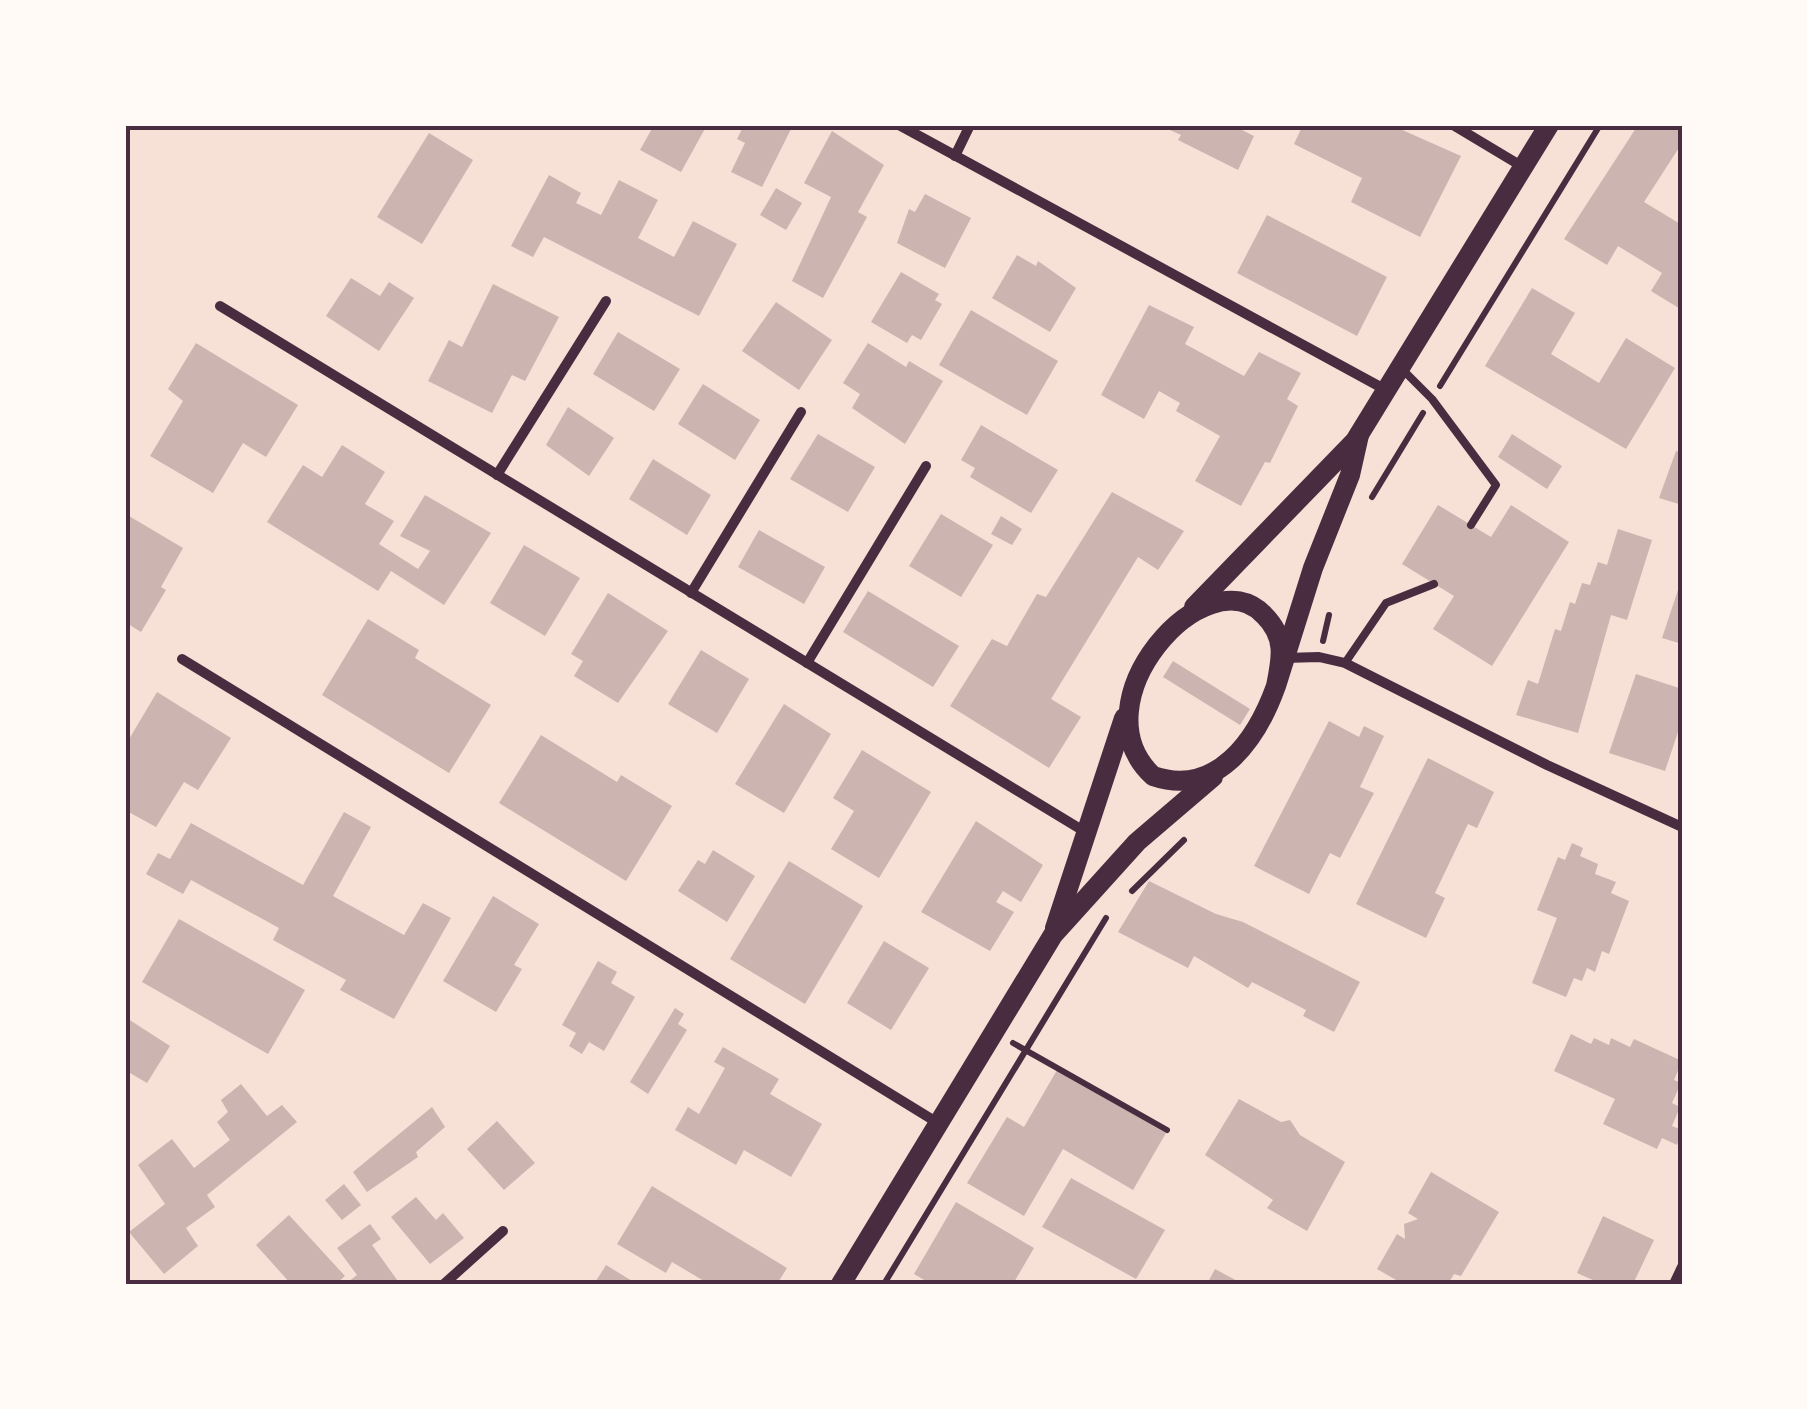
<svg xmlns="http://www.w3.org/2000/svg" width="1807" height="1409" font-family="'Noto Serif',serif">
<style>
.building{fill:#ccb4b1}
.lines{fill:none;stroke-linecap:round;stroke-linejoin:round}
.path{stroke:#4a2c40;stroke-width:6}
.service{stroke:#4a2c40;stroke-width:8}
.minor{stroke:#4a2c40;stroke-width:10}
.secondary{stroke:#4a2c40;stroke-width:20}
.neatline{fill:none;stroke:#4a2c40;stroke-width:4}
</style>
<rect width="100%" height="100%" fill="#f7e1d7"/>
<g class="building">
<polygon points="654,125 707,125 681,172 640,150"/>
<polygon points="744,125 793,125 762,187 731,172 745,143 737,139"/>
<polygon points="1159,125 1232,125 1254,136 1238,170 1178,140 1181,135"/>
<polygon points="1303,125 1391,125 1461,156 1420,237 1351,202 1362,178 1294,144"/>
<polygon points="1638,125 1682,125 1682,143 1644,202 1682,225 1682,310 1651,291 1662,273 1618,246 1607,265 1564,239"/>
<polygon points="832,131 884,165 858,212 867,217 823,298 792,281 831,197 804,183"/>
<polygon points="429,133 473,160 422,244 377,217"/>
<polygon points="549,175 581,193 576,203 601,215 619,180 658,200 638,238 674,257 693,221 737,244 699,316 544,237 533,257 511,246"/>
<polygon points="776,188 802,203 786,230 760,215"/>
<polygon points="925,194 971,218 945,268 897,243 909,209 915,212"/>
<polygon points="1267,215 1387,277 1357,336 1237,273"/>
<polygon points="1017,255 1036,266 1038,261 1076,288 1050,332 992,298"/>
<polygon points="901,272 939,294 935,300 942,304 921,340 912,335 907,343 871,322"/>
<polygon points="351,278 380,296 389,282 414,298 379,351 326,316"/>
<polygon points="493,284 559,317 525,381 512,375 492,413 428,381 449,340 462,347"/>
<polygon points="1532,288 1575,313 1551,354 1599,383 1626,338 1675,368 1626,449 1485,366"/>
<polygon points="776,302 832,340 799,390 742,351"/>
<polygon points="1149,305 1194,327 1185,344 1244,376 1259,352 1301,373 1287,399 1298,406 1270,463 1265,462 1241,506 1195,481 1220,436 1176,411 1180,403 1159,391 1144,419 1101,395"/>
<polygon points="971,310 1058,361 1027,415 939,365"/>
<polygon points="618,332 680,369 654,411 593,374"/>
<polygon points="196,343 298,405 266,457 243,443 213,493 150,456 183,401 168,389"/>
<polygon points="868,343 906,367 909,361 943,381 905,444 852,408 860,394 843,383"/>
<polygon points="703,384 760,420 735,460 678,424"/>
<polygon points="568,407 614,438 589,476 546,445"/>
<polygon points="981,425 1058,470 1031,513 970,477 975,468 961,460"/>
<polygon points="818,434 875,467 848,512 790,479"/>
<polygon points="1512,434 1562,466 1547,489 1498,457"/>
<polygon points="342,445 385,472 365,504 394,521 379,544 418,569 430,551 400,536 425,495 491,533 444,605 391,571 378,591 267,522 303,465 322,477"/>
<polygon points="1676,451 1682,453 1682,505 1659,498"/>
<polygon points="653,459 711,495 687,535 629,499"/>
<polygon points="1112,492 1184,531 1158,570 1138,557 1051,699 1081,717 1049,768 950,706 992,639 1007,646 1037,594 1046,597"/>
<polygon points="1438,505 1491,537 1511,505 1569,542 1492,666 1433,629 1454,596 1402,564"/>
<polygon points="941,514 993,545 961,597 909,566"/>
<polygon points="129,516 183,548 161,587 166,590 141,632 125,622"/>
<polygon points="1001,516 1022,529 1012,545 991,534"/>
<polygon points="1618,529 1652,540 1627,620 1611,615 1578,733 1516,715 1528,680 1538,684 1555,629 1561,631 1570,602 1575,604 1582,583 1590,585 1598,562 1607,565"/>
<polygon points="759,530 825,567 804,604 738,567"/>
<polygon points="524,545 580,578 545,636 490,603"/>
<polygon points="1682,578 1682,644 1662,638"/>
<polygon points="868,591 959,646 933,687 843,632"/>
<polygon points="608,593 668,631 618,703 574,676 583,661 571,654"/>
<polygon points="368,619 419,650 415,658 491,705 449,773 322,695"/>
<polygon points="701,650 749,679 717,733 668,704"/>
<polygon points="1173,661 1250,709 1240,725 1163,677"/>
<polygon points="1636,674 1682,689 1682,720 1665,771 1609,753"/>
<polygon points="157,692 231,738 198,790 184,782 156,827 125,810 125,746"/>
<polygon points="784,704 831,734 784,813 735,784"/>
<polygon points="1329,721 1359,737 1364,726 1384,736 1360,787 1374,793 1340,858 1330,853 1309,894 1254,866"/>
<polygon points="541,735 617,782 621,775 672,806 626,881 499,803"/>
<polygon points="862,750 931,792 879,878 831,849 854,811 833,798"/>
<polygon points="1428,758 1494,792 1477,828 1468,824 1435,893 1445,898 1426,938 1356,904"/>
<polygon points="344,812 371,827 333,896 404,935 423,903 451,918 394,1019 340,990 346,980 273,940 279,928 191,880 183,894 146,874 158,853 170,859 191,823 303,885"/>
<polygon points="976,821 1043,865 1021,902 1003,891 996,902 1014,912 990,951 921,912"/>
<polygon points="1572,843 1583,848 1580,856 1598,864 1595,874 1616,882 1611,893 1629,901 1609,954 1602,951 1595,972 1587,968 1582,981 1574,978 1566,997 1532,983 1557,918 1537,910 1558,857 1565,860"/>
<polygon points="713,850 755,876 727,922 678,891 698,860 705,864"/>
<polygon points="789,861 863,906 805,1004 730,959"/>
<polygon points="1149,881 1216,914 1243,922 1360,982 1334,1032 1303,1016 1306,1010 1252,982 1248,988 1194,956 1188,968 1118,932"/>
<polygon points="493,896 539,924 514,965 522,969 496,1012 443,981"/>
<polygon points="179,919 305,990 268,1054 142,982"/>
<polygon points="884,941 929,968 891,1030 847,1003"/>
<polygon points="598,961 617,972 611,983 635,997 604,1051 589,1042 582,1054 569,1046 576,1033 562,1025"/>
<polygon points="675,1008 684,1014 678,1024 687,1030 648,1094 630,1082"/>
<polygon points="125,1017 170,1046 147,1083 125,1070"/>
<polygon points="1571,1034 1591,1044 1594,1038 1609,1045 1611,1038 1630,1047 1634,1039 1682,1061 1674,1080 1681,1083 1672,1103 1680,1107 1672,1126 1682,1130 1677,1145 1662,1138 1657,1149 1603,1124 1615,1099 1554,1071"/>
<polygon points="723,1047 779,1079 770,1094 822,1124 791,1177 744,1150 736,1165 675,1130 688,1107 699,1114 725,1068 714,1062"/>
<polygon points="1057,1070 1166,1133 1133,1190 1063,1149 1024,1216 967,1183 1007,1117 1024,1127"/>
<polygon points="241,1084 267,1116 282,1105 297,1122 207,1195 215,1207 186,1228 198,1246 164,1274 129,1232 165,1204 138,1165 172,1139 194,1168 230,1140 217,1122 228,1112 221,1100"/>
<polygon points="1239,1099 1281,1122 1290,1120 1300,1135 1345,1162 1307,1231 1267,1208 1273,1200 1205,1155"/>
<polygon points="432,1107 445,1127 416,1152 418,1157 367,1192 353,1172"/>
<polygon points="497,1121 535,1163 504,1190 467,1149"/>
<polygon points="1431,1172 1499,1212 1461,1276 1454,1274 1448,1284 1403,1284 1377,1269 1397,1234 1405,1239 1404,1224 1418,1219 1408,1213"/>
<polygon points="1071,1178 1165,1230 1136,1279 1042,1227"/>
<polygon points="344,1184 361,1205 342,1220 325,1200"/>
<polygon points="652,1186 787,1268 777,1284 709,1284 672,1262 666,1273 617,1244"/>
<polygon points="416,1197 436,1220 443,1213 464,1238 430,1264 391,1217"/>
<polygon points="956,1202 1034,1248 1013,1284 931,1284 914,1274"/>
<polygon points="289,1215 345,1276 336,1284 291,1284 256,1245"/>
<polygon points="1603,1216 1654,1240 1633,1284 1602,1284 1577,1273"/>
<polygon points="370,1224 381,1239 372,1245 400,1284 348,1282 357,1275 337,1248"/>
<polygon points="606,1265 637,1284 594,1284"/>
<polygon points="1215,1269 1243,1284 1207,1284"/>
</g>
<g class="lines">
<g class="path">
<polyline points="1440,386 1600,125"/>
<polyline points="1372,497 1423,413"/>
<polyline points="1323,641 1329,615"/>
<polyline points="1132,891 1184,840"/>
<polyline points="1013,1043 1167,1130"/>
<polyline points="884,1284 1106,918"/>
</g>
<g class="service">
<polyline points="1403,370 1432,399 1496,485 1471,525"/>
<polyline points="1345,663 1386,603 1434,584"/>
</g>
<g class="minor">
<polyline points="899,125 1386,390"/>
<polyline points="1453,125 1523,167"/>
<polyline points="955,156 970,125"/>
<polyline points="220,306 1087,833"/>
<polyline points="497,475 606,301"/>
<polyline points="691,593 801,412"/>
<polyline points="1285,658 1319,657 1345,663 1547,765 1682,827"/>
<polyline points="182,659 938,1123"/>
<polyline points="807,663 926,466"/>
<polyline points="444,1284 503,1231"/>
<polyline points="1674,1284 1682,1267"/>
</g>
<g class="secondary">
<polyline points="1194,607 1355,441 1549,125"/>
<path d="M1276,686C1282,657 1286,637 1264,615C1206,554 1074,703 1153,776C1217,798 1257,739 1276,686L1313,568L1350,475L1359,435"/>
<polyline points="1055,928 1124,718"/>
<polyline points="841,1284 1053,935 1137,842 1213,777"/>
</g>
</g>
<rect width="1807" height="1409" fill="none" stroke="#fffaf5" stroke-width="255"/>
<rect x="128" y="128" width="1552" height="1154" class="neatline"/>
</svg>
